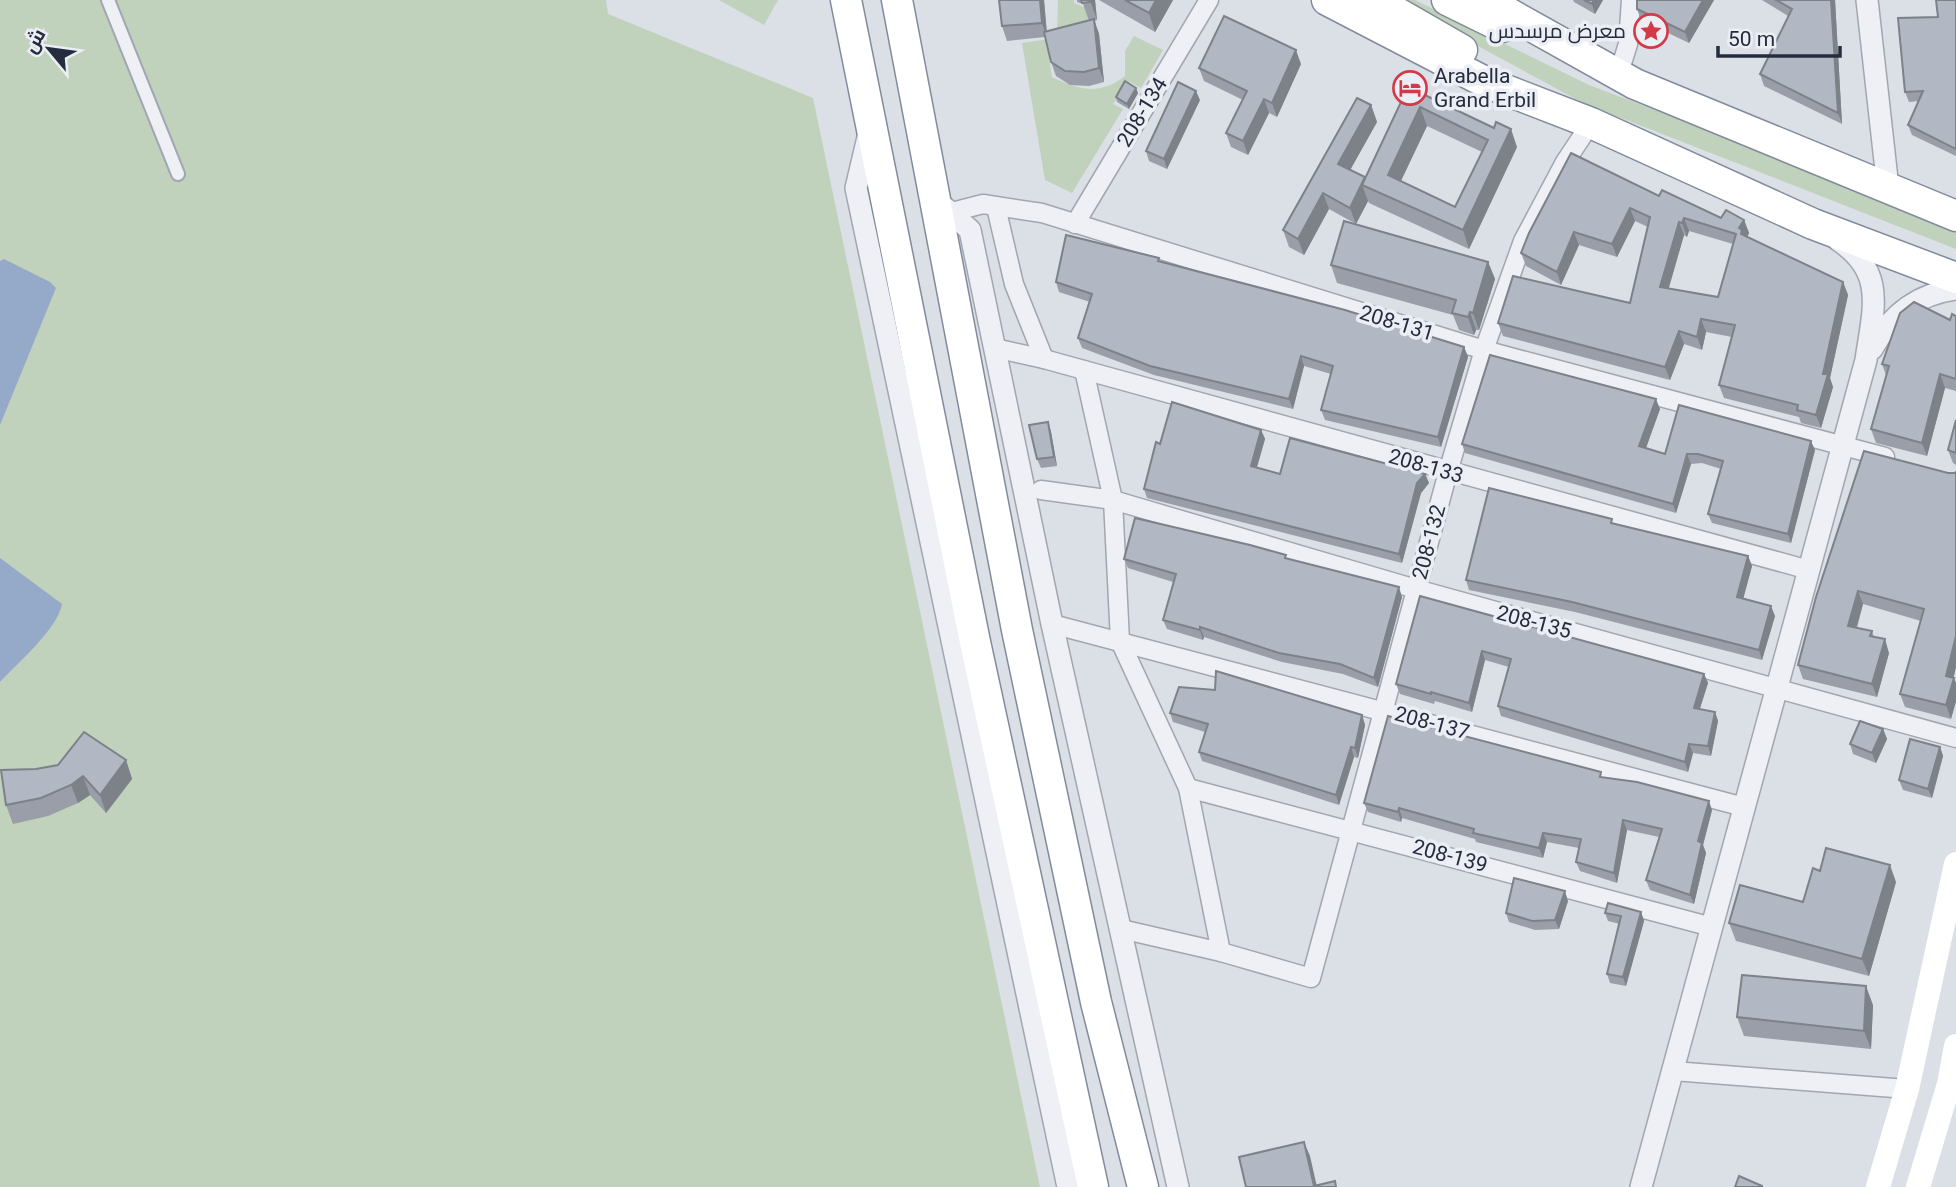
<svg xmlns="http://www.w3.org/2000/svg" width="1956" height="1187" font-family="Roboto,Cairo,sans-serif">
<style>
.green{fill:#c0d1bc}
.water{fill:#94aac8}
.lines{fill:none;stroke-linecap:round;stroke-linejoin:round}
.pedestrian-casing{stroke:#a1a6b0;stroke-width:16}
.minor-casing{stroke:#a1a6b0;stroke-width:21}
.tertiary-casing{stroke:#a1a6b0;stroke-width:24}
.trunk-casing{stroke:#828b9d;stroke-width:33}
.pedestrian{stroke:#eef0f5;stroke-width:12}
.minor{stroke:#eef0f5;stroke-width:18}
.tertiary{stroke:#eef0f5;stroke-width:21}
.secondary{stroke:#fff;stroke-width:24}
.trunk{stroke:#fff;stroke-width:30}
.wall{fill:#999ea8;fill-rule:evenodd}
.shaded-wall{fill:#7d8188}
.building{fill:#b2b8c3;stroke:#7d8188;stroke-width:2;fill-rule:evenodd}
.labels{text-anchor:middle;stroke-width:7;stroke-linejoin:round;paint-order:stroke}
.poi-label{font-size:21px;fill:#252c3d;stroke:#ebeef4;text-anchor:end}
.street-label{font-size:21px;fill:#252c3d;stroke:#ebeef4}
</style>
<rect width="100%" height="100%" fill="#dbdfe6"/>
<g class="green">
<polygon points="0,0 606,0 608,14 813,98 1040,1187 0,1187"/>
<polygon points="719,0 778,0 764,25"/>
<path d="M1058,0H1074V3L1091,10L1087,27L1047,44L1052,77C1079,90 1099,96 1125,76V51L1134,36L1163,50L1141,88L1130,82L1113,104L1123,109L1072,193L1045,180L1022,43L1049,39L1057,32Z"/>
<polygon points="1393,0 1415,0 1589,85 1956,225 1956,249 1583,103"/>
</g>
<g class="water">
<polygon points="4,259 50,282 56,288 0,425 0,261"/>
<path d="M0,558L62,604C58,628 18,663 0,682Z"/>
</g>
<g class="lines">
<g class="pedestrian-casing">
<polyline id="pedestrian" points="108,0 178,174"/>
</g>
<g class="minor-casing">
<g id="minor">
<polyline points="1618,76 1628,44 1631,0"/>
<polyline points="996,207 1014,284 1044,359"/>
<polyline points="952,212 983,204 1042,213 1484,350 1885,457"/>
<polyline points="1075,224 1209,0"/>
<polyline points="995,348 1044,359 1809,570"/>
<polyline points="1084,370 1113,500 1120,641 1188,788 1221,952 1311,978 1448,472 1484,350 1523,241 1565,162 1591,123"/>
<polyline points="1041,490 1113,500 1416,589 1956,738"/>
<polyline points="1052,624 1744,807"/>
<polyline points="1188,788 1712,927"/>
<polyline points="1121,929 1221,952"/>
<polyline points="1673,1071 1907,1089"/>
</g>
</g>
<g class="tertiary-casing">
<g id="tertiary">
<polyline points="1867,0 1888,188"/>
<polyline points="870,129 856,188 1068,1187"/>
<polyline points="936,200 970,230 1052,624 1178,1187"/>
<path d="M1872,349C1891,315 1917,294 1956,289"/>
<path d="M1641,1187L1866,360C1873,310 1887,272 1838,240"/>
</g>
</g>
<g class="trunk-casing">
<g id="trunk">
<polyline points="846,0 975,642 1093,1187"/>
<polyline points="897,0 1017,630 1096,1002 1143,1187"/>
<polyline points="1327,0 1485,82 1591,123 1813,224 1956,278"/>
<polyline points="1375,0 1462,50"/>
<polyline points="1447,0 1502,27"/>
<polyline points="1485,0 1635,84 1956,216"/>
</g>
</g>
<use href="#pedestrian" class="pedestrian"/>
<use href="#minor" class="minor"/>
<use href="#tertiary" class="tertiary"/>
<g class="secondary">
<polyline points="1878,1187 1907,1089 1956,864"/>
<polyline points="1918,1187 1949,1084 1956,1046"/>
</g>
<use href="#trunk" class="trunk"/>
</g>
<g class="wall">
<polygon points="1044,0 1047,32 1089,21 1083,4 1077,2 1077,0 1095,0 1097,20 1094,21 1099,34 1104,82 1089,86 1070,85 1056,76 1051,62 1045,37 1007,41 1002,26"/>
<polygon points="1099,0 1173,0 1155,32"/>
<polygon points="1573,0 1603,0 1595,14 1574,2"/>
<polygon points="1714,0 1689,43 1641,20 1637,9"/>
<polygon points="1762,0 1835,0 1842,124 1764,86 1760,74 1788,16"/>
<polygon points="1956,0 1956,156 1912,135 1908,125 1919,101 1909,102 1905,92 1938,17"/>
<polygon points="1301,64 1277,117 1269,113 1248,155 1231,147 1226,133 1243,100 1204,81 1199,68"/>
<path d="M1408,87L1517,147L1469,249L1369,203L1368,201L1356,224L1329,209L1304,255L1289,247L1283,230L1371,105L1377,122L1350,170L1365,177ZM1427,126L1482,152L1455,207L1401,181Z"/>
<polygon points="1138,93 1129,109 1117,102 1116,97"/>
<polygon points="1200,100 1167,169 1149,161 1146,151"/>
<path d="M1659,196L1721,218L1744,220L1749,233L1747,237L1843,282L1848,295L1830,378L1833,387L1821,428L1801,423L1799,417L1724,398L1719,385L1732,337L1706,332L1702,350L1684,344L1670,380L1503,336L1498,323L1630,303L1648,227L1635,221L1617,257L1579,245L1561,285L1526,266L1521,253ZM1689,231L1733,244L1718,297L1669,288L1684,235L1687,237Z"/>
<polygon points="1161,262 1464,347 1468,357 1441,447 1325,420 1321,410 1331,374 1304,366 1293,409 1154,375 1082,348 1078,338 1090,302 1059,292 1056,282"/>
<polygon points="1488,262 1495,279 1479,330 1476,330 1474,335 1459,330 1453,315 1337,283 1331,265"/>
<polygon points="1956,316 1956,391 1945,388 1927,456 1876,443 1871,429 1886,375 1882,364"/>
<polygon points="1660,409 1646,448 1665,454 1815,450 1791,543 1712,523 1708,514 1721,469 1702,463 1691,464 1676,513 1465,453 1462,444"/>
<polygon points="1956,420 1956,465 1953,463 1948,450"/>
<polygon points="1048,422 1051,432 1057,466 1041,468 1037,459"/>
<polygon points="1261,430 1265,439 1257,468 1280,474 1425,474 1429,483 1421,493 1402,563 1147,498 1144,489 1160,444"/>
<polygon points="1948,473 1955,473 1956,667 1953,678 1951,719 1905,707 1900,694 1921,621 1863,604 1857,628 1872,631 1874,637 1889,653 1877,697 1803,679 1798,665"/>
<polygon points="1614,524 1748,556 1752,566 1743,599 1775,616 1762,660 1575,612 1469,590 1466,580"/>
<polygon points="1124,559 1287,559 1402,597 1378,687 1343,674 1282,662 1204,637 1203,640 1167,629 1163,620 1173,582 1128,568"/>
<polygon points="1420,596 1704,674 1708,683 1700,709 1715,712 1718,721 1711,756 1693,753 1688,772 1501,716 1498,706 1509,667 1485,660 1472,712 1435,701 1434,704 1400,694 1396,684"/>
<polygon points="1170,713 1362,715 1365,725 1358,758 1354,757 1339,805 1202,761 1199,752 1205,732 1173,722"/>
<polygon points="1883,729 1887,739 1876,763 1853,754 1850,744"/>
<polygon points="1940,747 1943,756 1932,798 1903,790 1899,780"/>
<polygon points="126,760 132,779 106,813 90,795 78,803 48,816 13,824 6,805 36,769"/>
<polygon points="1603,777 1712,810 1703,845 1706,853 1694,904 1650,890 1646,880 1659,837 1627,830 1617,883 1580,871 1576,862 1579,848 1547,842 1543,858 1476,842 1475,839 1402,818 1401,822 1368,812 1364,803"/>
<polygon points="1820,871 1896,882 1869,976 1736,941 1729,923 1803,902"/>
<polygon points="1568,901 1559,929 1535,930 1509,922 1506,913"/>
<polygon points="1641,912 1644,921 1626,986 1610,983 1607,974 1620,924 1608,921 1605,913"/>
<polygon points="1873,1005 1871,1049 1744,1036 1737,1017"/>
</g>
<g class="shaded-wall">
<polygon points="1040,0 1044,0 1047,37 1042,23"/>
<polygon points="1090,0 1095,0 1097,20"/>
<polygon points="1156,0 1173,0 1155,32 1149,13"/>
<polygon points="1594,0 1603,0 1595,14 1592,4"/>
<polygon points="1703,0 1714,0 1689,43 1685,32"/>
<polygon points="1831,0 1835,0 1842,124 1838,113"/>
<polygon points="1094,19 1099,34 1104,82 1099,68"/>
<polygon points="1296,50 1301,64 1277,117 1272,103"/>
<polygon points="1136,88 1138,93 1129,109 1127,104"/>
<polygon points="1196,91 1200,100 1167,169 1164,159"/>
<polygon points="1264,99 1269,113 1248,155 1243,141"/>
<polygon points="1371,105 1377,122 1344,181 1338,164"/>
<polygon points="1420,107 1427,126 1395,193 1388,175"/>
<polygon points="1511,129 1517,147 1469,249 1463,230"/>
<polygon points="1362,185 1368,201 1356,224 1350,208"/>
<polygon points="1323,193 1329,209 1304,255 1298,239"/>
<polygon points="1630,208 1635,221 1617,257 1612,244"/>
<polygon points="1684,218 1689,231 1687,237 1682,223"/>
<polygon points="1744,220 1749,233 1746,239 1741,234 1739,228"/>
<polygon points="1679,222 1684,235 1665,300 1660,287"/>
<polygon points="1574,232 1579,245 1561,285 1557,272"/>
<polygon points="1488,262 1495,279 1479,330 1473,313"/>
<polygon points="1843,282 1848,295 1830,378 1833,387 1821,428 1816,415 1823,374"/>
<polygon points="1470,312 1476,330 1474,335 1468,317"/>
<polygon points="1701,319 1706,332 1702,350 1697,337"/>
<polygon points="1679,331 1684,344 1670,380 1665,367"/>
<polygon points="1464,347 1468,357 1441,447 1438,437"/>
<polygon points="1301,356 1304,366 1293,409 1289,399"/>
<polygon points="1940,374 1945,388 1927,456 1922,443"/>
<polygon points="1656,399 1660,409 1643,456 1639,446"/>
<polygon points="1048,422 1051,432 1057,466 1054,457"/>
<polygon points="1261,430 1265,439 1254,476 1251,466"/>
<polygon points="1811,441 1815,450 1791,543 1788,534"/>
<polygon points="1687,454 1691,464 1676,513 1673,504"/>
<polygon points="1425,474 1429,483 1421,493 1402,563 1399,554 1417,483"/>
<polygon points="1748,556 1752,566 1741,607 1737,597"/>
<polygon points="1399,587 1402,597 1378,687 1374,678"/>
<polygon points="1858,591 1863,604 1853,639 1848,626"/>
<polygon points="1771,606 1775,616 1762,660 1759,650"/>
<polygon points="1200,627 1204,637 1203,640 1200,630"/>
<polygon points="1956,636 1956,667 1951,689 1954,678 1956,683 1956,702 1951,719 1946,705 1946,676"/>
<polygon points="1885,639 1889,653 1877,697 1872,684"/>
<polygon points="1482,651 1485,660 1472,712 1469,703"/>
<polygon points="1704,674 1708,683 1697,717 1694,708"/>
<polygon points="1715,712 1718,721 1711,756 1708,746"/>
<polygon points="1362,715 1365,725 1358,758 1355,748"/>
<polygon points="1883,729 1887,739 1876,763 1872,753"/>
<polygon points="1689,744 1693,753 1688,772 1685,762"/>
<polygon points="1351,747 1354,757 1339,805 1336,795"/>
<polygon points="1940,747 1943,756 1932,798 1928,789"/>
<polygon points="126,760 132,779 106,813 100,795"/>
<polygon points="83,776 90,795 78,803 71,785"/>
<polygon points="1709,801 1712,810 1703,845 1706,853 1694,904 1690,895 1698,841"/>
<polygon points="1399,808 1402,818 1401,822 1398,812"/>
<polygon points="1623,820 1627,830 1617,883 1614,873"/>
<polygon points="1543,833 1547,842 1543,858 1539,848"/>
<polygon points="1890,865 1896,882 1869,976 1862,959"/>
<polygon points="1565,891 1568,901 1559,929 1555,920"/>
<polygon points="1641,912 1644,921 1626,986 1623,977"/>
<polygon points="1866,986 1873,1005 1871,1049 1864,1031"/>
<polygon points="1304,1142 1310,1156 1317,1187 1315,1187"/>
</g>
<g class="building">
<polygon points="999,0 1040,0 1042,23 1002,26"/>
<polygon points="1081,0 1090,0 1091,2 1082,3"/>
<polygon points="1125,0 1156,0 1149,13"/>
<polygon points="1584,0 1594,0 1592,4"/>
<polygon points="1637,0 1703,0 1685,32 1637,9"/>
<polygon points="1776,0 1831,0 1838,113 1760,74 1792,9"/>
<polygon points="1936,0 1956,0 1956,149 1908,125 1923,91 1905,92 1898,18 1938,17"/>
<polygon points="1224,16 1296,50 1272,103 1264,99 1243,141 1226,133 1247,91 1199,68"/>
<polygon points="1094,19 1099,68 1084,72 1065,71 1051,62 1044,32"/>
<polygon points="1125,81 1136,88 1127,104 1116,97"/>
<polygon points="1178,82 1196,91 1164,159 1146,151"/>
<path d="M1408,87L1494,128L1496,122L1511,129L1463,230L1362,185ZM1420,107L1488,140L1455,207L1388,175Z"/>
<polygon points="1357,98 1371,105 1338,164 1365,177 1350,208 1323,193 1298,239 1283,230"/>
<path d="M1571,153L1659,196L1662,190L1721,218L1726,210L1744,220L1739,228L1742,230L1741,234L1843,282L1823,374H1828L1816,415L1797,410L1798,405L1719,385L1735,325L1701,319L1697,337L1679,331L1665,367L1498,323L1513,276L1630,303L1650,217L1630,208L1612,244L1574,232L1557,272L1521,253L1529,233ZM1684,218L1736,234L1718,297L1660,287L1679,222L1682,223Z"/>
<polygon points="1344,221 1488,262 1473,313 1470,312 1468,317 1452,313 1456,300 1331,265"/>
<polygon points="1066,235 1159,258 1158,261 1345,310 1464,347 1438,437 1321,410 1333,366 1301,356 1289,399 1150,366 1078,338 1092,294 1056,282"/>
<polygon points="1914,302 1950,320 1952,314 1956,316 1956,379 1940,374 1922,443 1871,429 1889,366 1882,364 1900,313"/>
<polygon points="1490,355 1656,399 1639,446 1665,454 1679,405 1811,441 1788,534 1708,514 1723,461 1698,454 1687,454 1673,504 1462,444"/>
<polygon points="1172,402 1261,430 1251,466 1280,474 1290,438 1425,474 1417,483 1399,554 1144,489 1156,442 1160,444"/>
<polygon points="1956,420 1956,453 1948,450"/>
<polygon points="1048,422 1054,457 1037,459 1029,425"/>
<polygon points="1864,451 1948,473 1955,473 1956,472 1956,636 1946,676 1954,678 1946,705 1900,694 1924,609 1858,591 1848,626 1872,631 1870,636 1885,639 1872,684 1798,665 1816,597"/>
<polygon points="1489,488 1612,519 1611,523 1748,556 1737,597 1771,606 1759,650 1572,602 1466,580"/>
<polygon points="1135,518 1250,545 1286,555 1285,558 1399,587 1374,678 1340,664 1279,653 1200,627 1200,630 1163,620 1176,574 1124,559"/>
<polygon points="1420,596 1704,674 1694,708 1715,712 1708,746 1689,744 1685,762 1498,706 1511,659 1482,651 1469,703 1431,692 1431,694 1396,684"/>
<polygon points="1216,671 1362,715 1355,748 1351,747 1336,795 1199,752 1208,724 1170,713 1179,687 1215,690"/>
<polygon points="1388,716 1601,772 1600,777 1637,782 1709,801 1698,841 1702,843 1690,895 1646,880 1662,829 1623,820 1614,873 1576,862 1581,839 1543,833 1539,848 1473,833 1474,829 1399,808 1398,812 1364,803"/>
<polygon points="1860,721 1883,729 1872,753 1850,744"/>
<polygon points="84,732 126,760 100,795 83,776 71,785 41,798 6,805 1,770 36,769 58,765"/>
<polygon points="1910,739 1940,747 1928,789 1899,780"/>
<polygon points="1826,848 1890,865 1862,959 1729,923 1740,885 1803,902 1813,868 1820,871"/>
<polygon points="1514,878 1565,891 1555,920 1532,921 1506,913"/>
<polygon points="1608,903 1641,912 1623,977 1607,974 1621,916 1605,913"/>
<polygon points="1742,975 1866,986 1864,1031 1737,1017"/>
<polygon points="1304,1142 1314,1186 1335,1181 1336,1187 1246,1187 1239,1157"/>
<polygon points="1739,1176 1762,1186 1762,1187 1735,1187"/>
</g>
<defs>
<g id="sight-ring" transform="scale(1.75)"><circle r="9.5" fill="#ebeef4" stroke="#d23a47" stroke-width="1.5"/><path d="M0-6L1.8-2.2L6-1.7L2.9 1.2L3.7 5.4L0 3.3L-3.7 5.4L-2.9 1.2L-6-1.7L-1.8-2.2Z" fill="#d23a47"/></g>
<g id="hotel-ring" transform="scale(1.75)"><circle r="9.5" fill="#ebeef4" stroke="#d23a47" stroke-width="1.5"/><path d="M-6-4.5h1.5V1H6V5H4.5V3h-9V5H-6ZM-4 0a1.8 1.8 0 1 1 3.6 0ZM.5 0V-2.5h3Q6-2.5 6 0Z" fill="#d23a47"/></g>
</defs>
<g fill-rule="evenodd">
<use href="#sight-ring" x="1651" y="31"/>
<use href="#hotel-ring" x="1410" y="88"/>
</g>
<g class="labels">
<g class="poi-label">
<text x="1626" y="38">معرض مرسدس</text>
<text x="1434" y="83" text-anchor="start">Arabella<tspan x="1434" dy="24">Grand Erbil</tspan></text>
</g>
<g class="street-label">
<text transform="translate(1142 112) rotate(-59)" y="7">208-134</text>
<text transform="translate(1397 323) rotate(17)" y="7">208-131</text>
<text transform="translate(1426 466) rotate(16)" y="7">208-133</text>
<text transform="translate(1429 542) rotate(-75)" y="7">208-132</text>
<text transform="translate(1534 622) rotate(15)" y="7">208-135</text>
<text transform="translate(1432 723) rotate(15)" y="7">208-137</text>
<text transform="translate(1450 856) rotate(15)" y="7">208-139</text>
</g>
</g>
<g transform="translate(49 49) rotate(299)" stroke="#ebeef4" stroke-width="5" paint-order="stroke">
<path d="M0-5L12 26L0 18L-12 26Z" fill="#252c3d"/>
<text y="-10" font-size="19" font-weight="bold" text-anchor="middle" fill="#252c3d">ش</text>
</g>
<path d="M1718 46v10h122v-10" fill="none" stroke="#252c3d" stroke-width="3.5"/>
<text x="1728" y="46" font-size="21" fill="#252c3d" stroke="#ebeef4" stroke-width="5" paint-order="stroke">50 m</text>
</svg>
